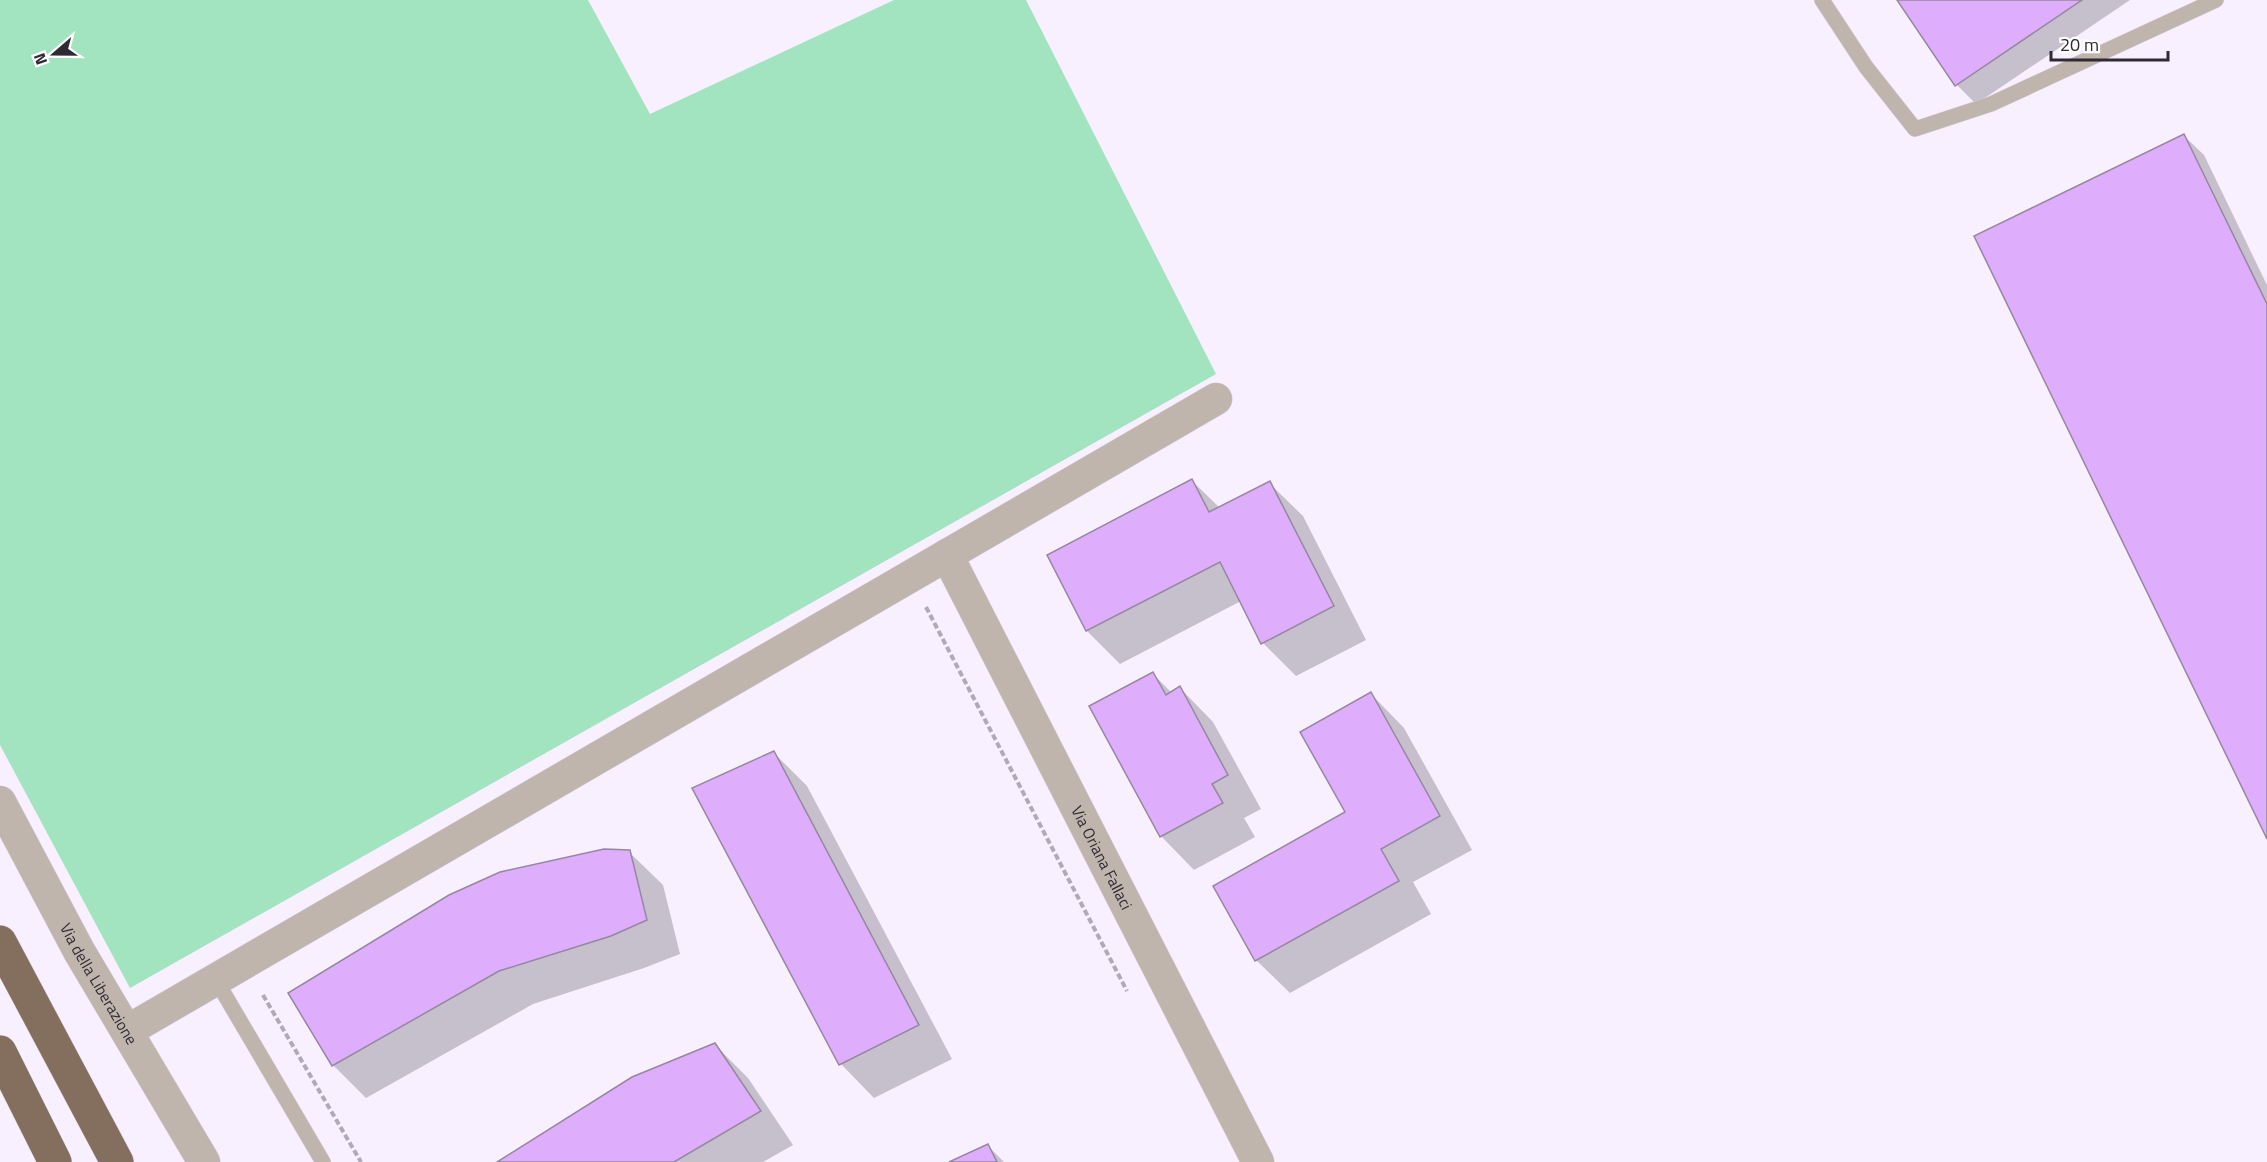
<svg xmlns="http://www.w3.org/2000/svg" width="2267" height="1162" font-family="'Titillium Web',sans-serif">
<style>
.green{fill:#a1e4bf}
.shadow{fill:#0003}
.building{fill:#deaefc;stroke:#95889e;stroke-width:1.5}
.lines{fill:none;stroke-linecap:round;stroke-linejoin:round}
.lane-casing{stroke:#d4ccda;stroke-width:16}
.street-casing{stroke:#d4ccda;stroke-width:33}
.highway-casing{stroke:#d4ccda;stroke-width:34}
.path{stroke:#b0a9b6;stroke-width:4;stroke-dasharray:6 3;stroke-linecap:butt}
.lane{stroke:#c0b5ad;stroke-width:15}
.street{stroke:#c0b5ad;stroke-width:32}
.highway{stroke:#846e5e;stroke-width:33}
.labels{text-anchor:middle;stroke-width:4.5;stroke-linejoin:round;paint-order:stroke}
.street-label{font-size:16px;fill:#2f2a33;stroke:#fff}
</style>
<rect width="100%" height="100%" fill="#f8efff"/>
<polygon class="green" points="0,0 588,0 650,114 894,0 1026,0 1216,374 130,988 0,745"/>
<g class="shadow">
<polygon points="1899,0 2130,0 1976,104 1957,85"/>
<polygon points="2184,136 2204,155 2267,285 2267,835"/>
<polygon points="1192,481 1220,508 1269,483 1303,516 1366,640 1296,676 1263,643 1241,601 1120,664 1087,631"/>
<polygon points="1153,674 1172,693 1180,688 1213,722 1261,809 1244,818 1255,837 1194,870 1161,836 1091,707"/>
<polygon points="1371,694 1404,728 1472,850 1413,882 1431,914 1290,993 1256,960 1347,813"/>
<polygon points="774,753 807,786 952,1059 874,1098 841,1064 694,788"/>
<polygon points="629,852 663,885 680,954 644,968 533,1004 366,1098 333,1065"/>
<polygon points="715,1045 748,1078 793,1145 763,1162 500,1162"/>
<polygon points="988,1146 1004,1162 953,1162"/>
</g>
<g class="building">
<polygon points="1897,0 2082,0 1955,86"/>
<polygon points="2184,134 2267,304 2267,839 1974,236"/>
<polygon points="1192,479 1209,512 1270,481 1334,606 1261,644 1220,562 1086,631 1047,555"/>
<polygon points="1153,672 1166,695 1180,686 1228,775 1212,784 1223,803 1160,837 1089,706"/>
<polygon points="1371,692 1440,816 1381,849 1399,881 1255,961 1213,886 1345,812 1300,732"/>
<polygon points="774,751 919,1025 839,1065 692,788"/>
<polygon points="604,849 630,850 647,920 611,936 499,971 332,1066 288,993 449,895 500,872"/>
<polygon points="715,1043 761,1111 674,1162 497,1162 632,1077"/>
<polygon points="988,1144 997,1162 949,1162"/>
</g>
<g class="lines">
<g class="lane-casing">
<g id="lane">
<polyline points="1822,0 1866,67 1915,129 1991,104 2216,0"/>
<polyline points="216,980 323,1162"/>
</g>
</g>
<g class="street-casing">
<g id="street">
<path id="s1" d="M947,555L1258,1162"/>
<path id="s2" d="M0,802L79,951L204,1162"/>
<polyline points="127,1031 1216,399"/>
</g>
</g>
<g class="highway-casing">
<g id="highway">
<polyline points="0,942 117,1162"/>
<polyline points="0,1052 55,1162"/>
</g>
</g>
<g class="path">
<polyline points="926,607 1127,991"/>
<polyline points="263,995 361,1162"/>
</g>
<use href="#lane" class="lane"/>
<use href="#street" class="street"/>
<use href="#highway" class="highway"/>
</g>
<g class="labels">
<g class="street-label">
<text dy="6" stroke="none"><textPath href="#s1" startOffset="340">Via Oriana Fallaci</textPath></text>
<text dy="6" stroke="none"><textPath href="#s2" startOffset="207">Via della Liberazione</textPath></text>
</g>
</g>
<g transform="translate(54 54) rotate(250)" stroke="#ffffff" stroke-width="4.5" paint-order="stroke">
<path d="M0-4.5L10 22L0 15L-10 22Z" fill="#2f2a33"/>
<text y="-9" font-size="16" font-weight="bold" text-anchor="middle" fill="#2f2a33">N</text>
</g>
<path d="M2051 51v9h117v-9" fill="none" stroke="#2f2a33" stroke-width="3"/>
<text x="2060" y="51" font-size="18" fill="#2f2a33" stroke="#ffffff" stroke-width="4.5" paint-order="stroke">20 m</text>
</svg>
